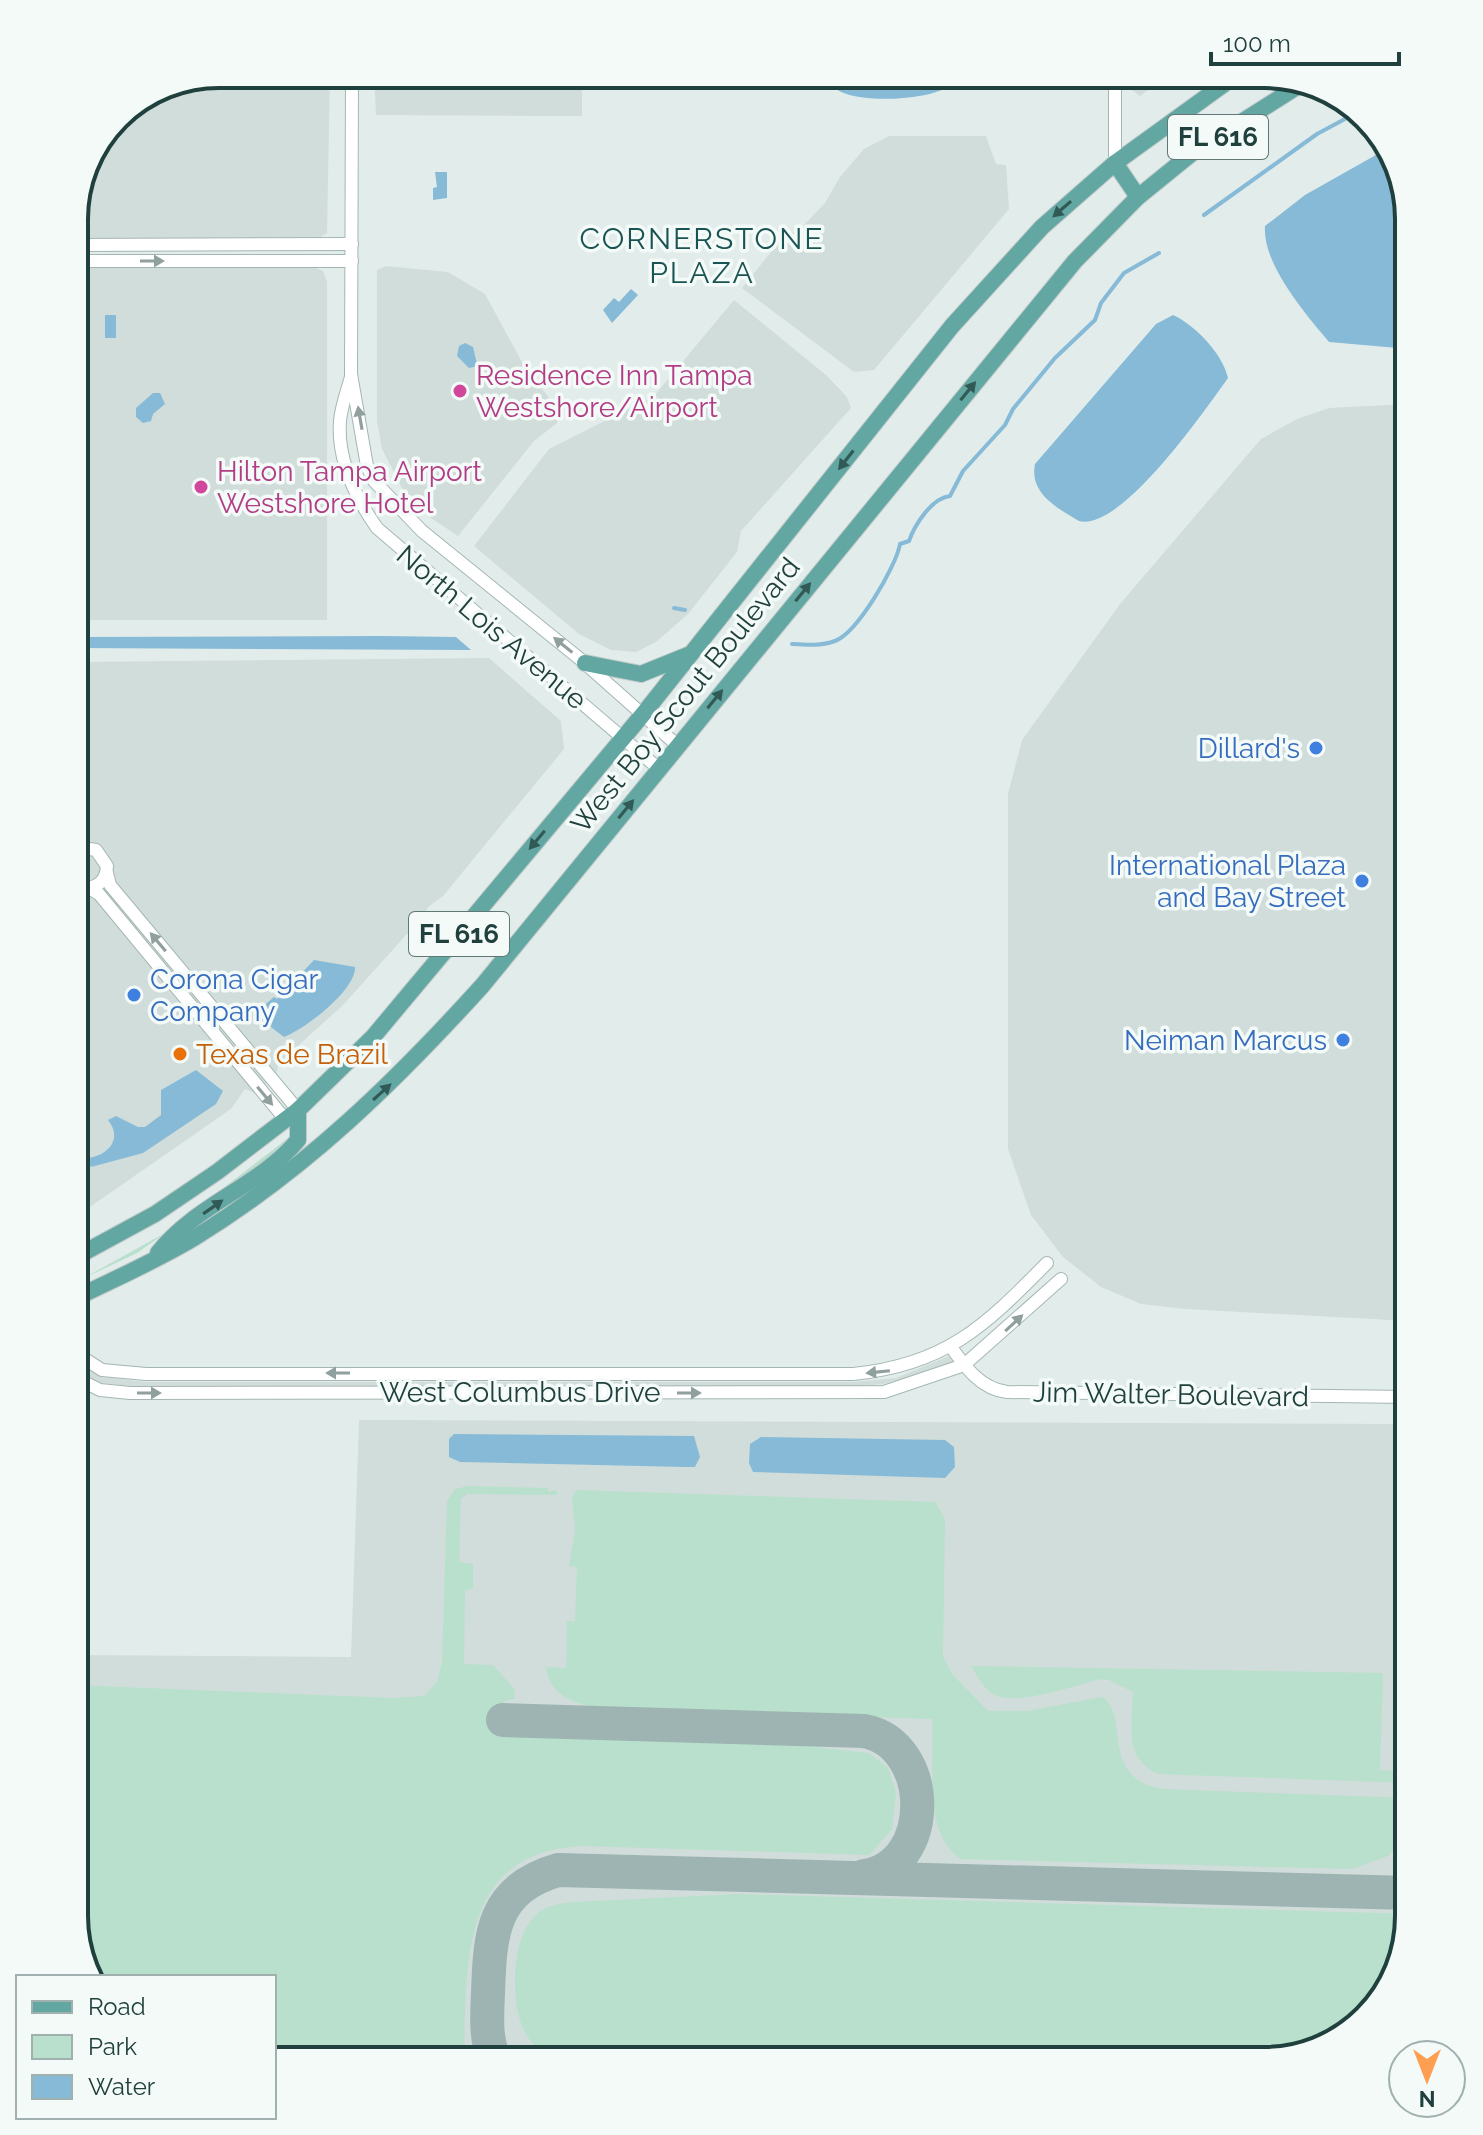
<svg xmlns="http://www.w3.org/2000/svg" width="1483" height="2135" font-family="Raleway,sans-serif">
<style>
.built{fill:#d0ddda}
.green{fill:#b9e0cc}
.water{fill:#86bad7}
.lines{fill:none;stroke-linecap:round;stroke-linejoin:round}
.stream{stroke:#86bad7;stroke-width:4}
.taxiway{stroke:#9eb4b2;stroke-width:34}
.minor-casing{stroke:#a4b6b4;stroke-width:14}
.major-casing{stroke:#c1cac9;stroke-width:18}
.minor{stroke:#fff;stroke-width:12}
.major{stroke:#63a7a3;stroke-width:16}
.oneway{fill:#315a57}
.oneway2{fill:#90a09e}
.hotel-dot{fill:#d1479c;stroke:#f3faf8;stroke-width:3}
.shop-dot{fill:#3f7fe0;stroke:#f3faf8;stroke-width:3}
.food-dot{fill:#e8710a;stroke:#f3faf8;stroke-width:3}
.labels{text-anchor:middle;stroke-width:7;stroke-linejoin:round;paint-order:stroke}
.shield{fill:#f3faf8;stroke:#5f7876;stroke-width:2}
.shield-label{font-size:26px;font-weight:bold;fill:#20403e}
.hotel-label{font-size:28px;fill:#b23c85;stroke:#f3faf8;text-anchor:start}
.street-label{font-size:28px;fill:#20403e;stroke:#f3faf8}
.shop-label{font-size:28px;fill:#366cbe;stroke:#f3faf8;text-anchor:end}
.food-label{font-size:28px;fill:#c56008;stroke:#f3faf8;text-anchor:start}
.neighbourhood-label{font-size:30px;letter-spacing:2px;fill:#1a5452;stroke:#f3faf8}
.rim{fill:none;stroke:#20403e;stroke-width:4}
</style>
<rect width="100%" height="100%" fill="#e2edeb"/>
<g class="built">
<polygon points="219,74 330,74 327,233 317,239 74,239 74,209 89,155 123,110"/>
<polygon points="374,74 582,74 582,116 376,115"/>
<polygon points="1132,74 1170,74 1140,96 1132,90"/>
<polygon points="889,136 986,136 996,164 1006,165 1009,209 874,370 854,372 742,288 780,241 803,226 825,203 840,177 864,149"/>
<polygon points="386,266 448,272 485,294 522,362 558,410 557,423 534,441 458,536 431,518 404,492 382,449 377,421 377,270"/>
<polygon points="74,268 316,268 323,271 327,282 327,620 74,620"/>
<polygon points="734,300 826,375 847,397 851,408 741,531 737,552 688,614 656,642 636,652 611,650 579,634 474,546 549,449 654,396"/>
<polygon points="1409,404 1409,1321 1185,1309 1141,1304 1101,1287 1063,1257 1031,1215 1008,1149 1008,794 1022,740 1120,604 1261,439 1297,419 1329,408"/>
<polygon points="489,658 561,721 564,749 443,896 428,907 418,927 407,934 343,1005 279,1063 276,1075 255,1093 245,1089 231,1109 74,1218 74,662"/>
<polygon points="949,1356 953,1362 925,1373 883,1384 853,1387 130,1386 101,1383 74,1369 74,1363 102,1377 146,1382 853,1382 896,1378"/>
<polygon points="359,1420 1409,1424 1409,1917 1389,1989 1336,2042 1265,2061 274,2061 274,1977 90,1977 74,1916 74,1655 351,1657"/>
</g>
<g class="green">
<polygon points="292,1135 285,1149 137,1253 82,1279 165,1233"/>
<path d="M468,1486L548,1488V1492L555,1490L558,1495L467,1494L461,1499L459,1562L473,1564V1589L465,1590L464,1664L493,1665L515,1690V1698L504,1702L503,1734L777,1743L869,1753L888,1768L896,1792L892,1829L869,1855L585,1846C457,1850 467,1967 464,2061H274V1977H90L74,1916V1685L394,1698L424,1696L437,1682L442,1663L447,1501L455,1489Z"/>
<path d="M577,1490L935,1502L945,1519L943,1657L952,1674L988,1711H1027L1102,1697C1131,1715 1098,1778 1163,1789L1409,1798V1833L1388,1856L1352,1869L961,1859C920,1831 936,1763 932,1719L597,1708C574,1703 549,1695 546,1667L566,1668L567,1621H575L577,1567L569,1566L575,1530L572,1497Z"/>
<path d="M971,1666L1383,1673L1380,1770L1409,1772V1783L1158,1774C1123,1757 1132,1725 1133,1692L1109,1680L1101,1679C1077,1685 1017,1706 995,1695C984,1690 977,1675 971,1666Z"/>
<path d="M740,1894L1409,1914V1917L1389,1989L1336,2042L1265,2061H553C539,2052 526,2039 521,2023C511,1994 512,1938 535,1916C546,1904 560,1904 575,1902Z"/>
</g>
<g class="water">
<path d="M830,74H950L944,89C922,100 857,104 836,89Z"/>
<path d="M1390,147L1409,219V349L1329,342C1305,314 1262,263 1265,226L1305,195Z"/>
<polygon points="435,172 447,172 447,198 433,200 433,188 437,187"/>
<polygon points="631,289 638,295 612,323 603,310 614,298 619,302"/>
<rect x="105" y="315" width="11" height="23"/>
<path d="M1173,315C1195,325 1223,354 1228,378C1205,410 1121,532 1079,521C1057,508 1029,493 1035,464L1156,324Z"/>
<polygon points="465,343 473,347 477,364 474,367 469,368 457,356 459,346"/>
<polygon points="153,393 160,393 165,404 153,414 151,421 143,423 136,417 136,408"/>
<polygon points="383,636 456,637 471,650 74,648 74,637"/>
<path d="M314,960L355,967C356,990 305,1029 284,1037L254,1014L274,997L277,999Z"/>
<path d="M196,1070L223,1091L216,1104L143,1153L91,1167L86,1158C106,1157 124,1140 108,1120L116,1116L138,1127H145L161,1115V1090Z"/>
<polygon points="454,1434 694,1436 700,1457 695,1467 686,1467 460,1462 449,1457 449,1439"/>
<polygon points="761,1437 945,1440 954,1447 955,1467 945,1478 753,1472 749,1463 750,1444"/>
</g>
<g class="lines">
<g class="stream">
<polyline points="1204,215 1317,134 1356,113"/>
<polyline points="674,608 685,610"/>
<path d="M792,644C807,645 821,646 835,641C857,633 896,567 900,544L909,541C915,524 932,498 950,496L963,471L1005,425L1013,409L1055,358L1095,320L1101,303L1124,273L1159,253"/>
</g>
<g class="taxiway">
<path d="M503,1720L864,1731C934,1744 936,1866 864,1876"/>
<path d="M495,2061C485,2039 487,2017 488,1993C490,1934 492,1889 558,1870L1409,1893"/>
</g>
<g class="minor-casing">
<g id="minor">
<polyline points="352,74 351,374 367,466 374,481 422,531 580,659 677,745"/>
<polyline points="1115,74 1115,163"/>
<polyline points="74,245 352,244"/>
<polyline points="74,261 352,261"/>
<path d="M351,377C347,391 341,407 340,421C337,459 356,498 377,528L659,769"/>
<polyline points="107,873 110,885 298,1110"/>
<path d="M74,883C90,893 106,885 107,866L96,850L83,848L74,853"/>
<polyline points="89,888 99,894 285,1119"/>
<path d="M951,1347C966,1368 981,1389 1007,1392L1409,1397"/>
<path d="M74,1352L102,1370L146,1374H853C945,1365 984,1327 1047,1263"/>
<polyline points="74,1377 100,1390 130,1393 884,1392 964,1365 1061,1279"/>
</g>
</g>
<g class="major-casing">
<g id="major">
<polyline points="1115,163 1138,197"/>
<polyline points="585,663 641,674 688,655"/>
<path d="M158,1253C195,1205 260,1186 298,1140V1110"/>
<polyline points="74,1258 155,1214 217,1172 298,1110 373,1037 644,713 952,326 1042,227 1115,163 1238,74"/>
<path d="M74,1299C114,1279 156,1261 194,1238C306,1169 394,1083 482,986L1075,261L1138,197L1191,154L1303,83"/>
</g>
</g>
<use href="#minor" class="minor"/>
<use href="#major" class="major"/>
</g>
<defs><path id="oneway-solid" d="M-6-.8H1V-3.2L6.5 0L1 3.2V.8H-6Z" transform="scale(2)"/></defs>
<g class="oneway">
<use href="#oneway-solid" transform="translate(1062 209) rotate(139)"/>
<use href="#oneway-solid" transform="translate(968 391) rotate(-51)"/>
<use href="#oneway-solid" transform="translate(846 460) rotate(128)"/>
<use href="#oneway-solid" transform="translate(803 592) rotate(-51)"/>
<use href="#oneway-solid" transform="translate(715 699) rotate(-51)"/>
<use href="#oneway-solid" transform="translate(626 809) rotate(-51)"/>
<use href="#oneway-solid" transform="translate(537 840) rotate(130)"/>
<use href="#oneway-solid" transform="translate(382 1092) rotate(-42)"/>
<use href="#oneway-solid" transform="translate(213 1207) rotate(-35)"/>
</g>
<g class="oneway2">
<use href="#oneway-solid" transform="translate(152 261)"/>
<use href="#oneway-solid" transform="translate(360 418) rotate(-100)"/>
<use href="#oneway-solid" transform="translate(563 645) rotate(-141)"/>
<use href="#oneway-solid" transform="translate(158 942) rotate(-130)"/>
<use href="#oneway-solid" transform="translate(265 1096) rotate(50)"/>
<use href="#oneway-solid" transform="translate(1014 1323) rotate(-43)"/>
<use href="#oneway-solid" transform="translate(878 1372) rotate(174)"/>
<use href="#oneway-solid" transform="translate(338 1373) rotate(180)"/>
<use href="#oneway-solid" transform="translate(149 1393)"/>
<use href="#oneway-solid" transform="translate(689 1393)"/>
</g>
<g class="hotel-dot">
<circle cx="460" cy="391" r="8"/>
<circle cx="201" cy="487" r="8"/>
</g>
<g class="shop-dot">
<circle cx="1316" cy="748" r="8"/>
<circle cx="1362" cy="881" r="8"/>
<circle cx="134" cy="995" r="8"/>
<circle cx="1343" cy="1040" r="8"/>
</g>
<circle class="food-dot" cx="180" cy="1054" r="8"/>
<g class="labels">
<g class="shield">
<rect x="1168" y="115" width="100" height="44" rx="6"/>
<rect x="409" y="912" width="100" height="44" rx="6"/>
</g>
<g class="shield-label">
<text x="1218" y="146">FL 616</text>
<text x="459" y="943">FL 616</text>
</g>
<g class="hotel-label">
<text x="476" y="385">Residence Inn Tampa<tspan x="476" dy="32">Westshore/Airport</tspan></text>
<text x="217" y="481">Hilton Tampa Airport<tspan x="217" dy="32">Westshore Hotel</tspan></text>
</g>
<g class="street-label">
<text transform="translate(492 627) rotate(40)" y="10">North Lois Avenue</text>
<text transform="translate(685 695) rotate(-51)" y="10">West Boy Scout Boulevard</text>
<text x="520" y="1402">West Columbus Drive</text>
<text transform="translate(1171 1394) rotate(1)" y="10">Jim Walter Boulevard</text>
</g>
<g class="shop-label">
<text x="1300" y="758">Dillard's</text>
<text x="1346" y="875">International Plaza<tspan x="1346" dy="32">and Bay Street</tspan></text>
<text x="150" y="989" text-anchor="start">Corona Cigar<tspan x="150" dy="32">Company</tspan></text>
<text x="1327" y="1050">Neiman Marcus</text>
</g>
<g class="food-label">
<text x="196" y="1064">Texas de Brazil</text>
</g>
<g class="neighbourhood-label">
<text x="702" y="249">CORNERSTONE<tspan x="702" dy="34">PLAZA</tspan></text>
</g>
</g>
<path d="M0 0H1483V2135H0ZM219 88H1264A131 131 0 0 1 1395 219V1916A131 131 0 0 1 1264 2047H219A131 131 0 0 1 88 1916V219A131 131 0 0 1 219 88Z" fill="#f3faf8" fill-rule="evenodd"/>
<path class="rim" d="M219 88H1264A131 131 0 0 1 1395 219V1916A131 131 0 0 1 1264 2047H219A131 131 0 0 1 88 1916V219A131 131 0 0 1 219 88Z"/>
<rect x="16" y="1975" width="260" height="144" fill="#f3faf8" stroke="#9fb0ae" stroke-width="2"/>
<rect x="32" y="2001" width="40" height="12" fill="#63a7a3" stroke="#9fb0ae" stroke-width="2"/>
<text x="88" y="2015" font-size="24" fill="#20403e">Road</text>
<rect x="32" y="2035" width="40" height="24" fill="#b9e0cc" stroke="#9fb0ae" stroke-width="2"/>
<text x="88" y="2055" font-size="24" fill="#20403e">Park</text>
<rect x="32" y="2075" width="40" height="24" fill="#86bad7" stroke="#9fb0ae" stroke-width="2"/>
<text x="88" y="2095" font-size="24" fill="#20403e">Water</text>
<g transform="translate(1427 2079) rotate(180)"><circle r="38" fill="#f3faf8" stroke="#9fb0ae" stroke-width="2"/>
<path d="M0-6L14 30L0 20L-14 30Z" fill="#fd9e51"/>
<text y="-12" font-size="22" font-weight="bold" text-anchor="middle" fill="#20403e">N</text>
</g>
<path d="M1211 52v12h188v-12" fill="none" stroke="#20403e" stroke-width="4"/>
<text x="1223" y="52" font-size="24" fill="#20403e" stroke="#f3faf8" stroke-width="6" paint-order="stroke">100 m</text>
</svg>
